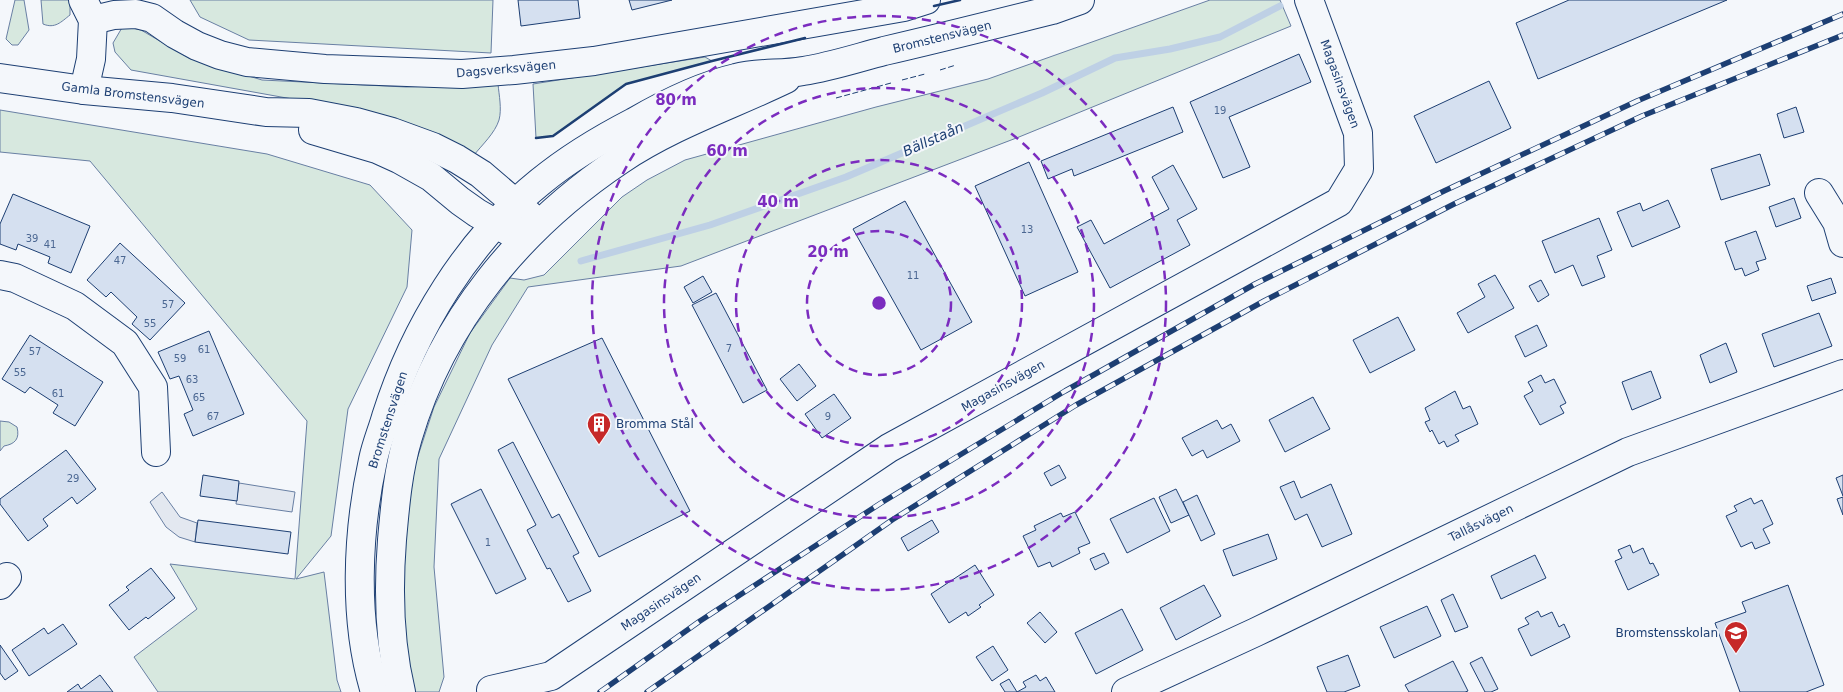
<svg xmlns="http://www.w3.org/2000/svg" width="1843" height="692" font-family="'DejaVu Sans',sans-serif">
<style>
.green{fill:#d7e8df;stroke:#687fa3}
.parking{fill:#e3e8f0;stroke:#687fa3}
.lines{fill:none;stroke-linecap:round;stroke-linejoin:round}
.stream{stroke:#bed0e5;stroke-width:7}
.building{fill:#d5e0f0;stroke:#1d3f73}
.minor-casing{stroke:#1d3f73;stroke-width:30}
.minor{stroke:#f4f7fb;stroke-width:28}
.rail-casing{stroke:#1d3f73;stroke-width:5.5}
.rail{stroke:#f4f7fb;stroke-width:4;stroke-dasharray:11;stroke-linecap:butt}
.fence{stroke:#1d3f73;stroke-width:1;stroke-dasharray:6 2.5;stroke-linecap:butt}
.wall{stroke:#1d3f73;stroke-width:2.5}
.ring{fill:none;stroke:#7b2cbf;stroke-width:2.5;stroke-dasharray:9 6}
.labels{text-anchor:middle;stroke-width:4;stroke-linejoin:round;paint-order:stroke}
.number-label{font-size:10px;fill:#4b6792}
.street-label{font-size:12px;fill:#1d3f73;stroke:#f4f7fb}
.poi-label{font-size:12px;fill:#1d3f73;stroke:#f4f7fb;text-anchor:start}
.water-label{font-size:14px;font-style:italic;fill:#1d3f73;stroke:#f4f7fb}
.centre{fill:#7b2cbf;stroke:#f4f7fb;stroke-width:2.5}
.ring-label{font-size:15px;text-anchor:middle;font-weight:bold;fill:#7b2cbf;stroke:#f4f7fb;stroke-width:4;stroke-linejoin:round;paint-order:stroke}
</style>
<rect width="100%" height="100%" fill="#f4f7fb"/>
<g class="green">
<polygon points="15,0 24,0 29,30 18,45 12,45 6,39"/>
<path d="M41,0H70V15C61,22 55,29 43,24Z"/>
<polygon points="190,0 493,0 491,53 249,40 200,17"/>
<polygon points="1210,0 1280,0 1291,26 1019,137 681,266 528,287 492,345 439,459 434,567 444,677 439,692 413,692 400,606 404,535 415,465 434,407 470,333 510,278 524,280 544,275 622,197 647,180 685,160 876,107 988,79"/>
<path d="M123,26L141,30L189,58L262,80L406,87L498,84C499,95 502,109 499,120C495,133 482,145 474,155L370,113L131,70L115,52L113,43Z"/>
<polygon points="705,57 712,61 626,84 553,136 536,138 533,84"/>
<polygon points="0,110 267,154 370,185 412,230 407,287 348,409 331,536 296,579 324,572 337,680 341,692 158,692 134,657 197,609 170,564 295,579 307,421 90,161 0,152"/>
<path d="M0,421L9,422L17,427C20,439 15,444 4,446L0,451Z"/>
</g>
<g class="parking">
<polygon points="239,483 295,492 292,512 236,504"/>
<polygon points="162,492 180,517 197,523 195,542 179,537 166,527 150,502"/>
</g>
<g class="lines">
<polyline class="stream" points="581,261 710,225 846,177 1042,93 1115,58 1170,49 1220,37 1280,6"/>
</g>
<g class="building">
<polygon points="518,0 578,0 580,18 521,26"/>
<polygon points="629,0 672,0 632,10"/>
<polygon points="1569,0 1727,0 1538,79 1516,23"/>
<polygon points="1299,54 1311,82 1229,117 1250,167 1223,178 1190,102"/>
<polygon points="1489,81 1511,128 1436,163 1414,116"/>
<polygon points="1173,107 1183,132 1074,176 1072,169 1048,179 1041,161"/>
<polygon points="1796,107 1804,132 1784,138 1777,114"/>
<polygon points="1760,154 1770,185 1721,200 1711,169"/>
<polygon points="1029,162 1078,272 1025,296 975,186"/>
<polygon points="1173,165 1197,209 1177,220 1190,245 1110,288 1077,227 1091,220 1104,244 1169,209 1152,177"/>
<polygon points="13,194 90,226 71,273 48,263 50,257 18,244 16,250 0,244 0,224"/>
<polygon points="1794,198 1801,218 1776,227 1769,207"/>
<polygon points="1668,200 1680,227 1632,247 1617,212 1640,203 1643,211"/>
<polygon points="905,201 972,322 921,350 853,229"/>
<polygon points="1599,218 1612,250 1597,256 1605,277 1582,286 1573,265 1555,273 1542,241"/>
<polygon points="1756,231 1766,259 1756,262 1759,270 1745,276 1742,268 1735,270 1725,242"/>
<polygon points="120,243 185,303 150,340 132,324 137,317 111,292 106,297 87,280"/>
<polygon points="1495,275 1514,308 1468,333 1457,313 1485,297 1478,284"/>
<polygon points="703,276 712,292 693,303 684,287"/>
<polygon points="1831,278 1836,293 1812,301 1807,286"/>
<polygon points="1541,280 1549,295 1538,302 1529,286"/>
<polygon points="716,293 767,390 743,403 692,305"/>
<polygon points="1819,313 1832,346 1774,367 1762,334"/>
<polygon points="1398,317 1415,350 1370,373 1353,340"/>
<polygon points="1537,325 1547,346 1525,357 1515,336"/>
<polygon points="209,331 244,414 193,436 184,414 193,410 179,376 170,379 158,352"/>
<polygon points="30,335 103,382 75,426 53,413 58,405 30,387 25,393 2,379"/>
<polygon points="602,338 690,511 599,557 508,379"/>
<polygon points="1726,343 1737,372 1710,383 1700,355"/>
<polygon points="799,364 816,386 797,401 780,379"/>
<polygon points="1651,371 1661,398 1632,410 1622,382"/>
<polygon points="1541,375 1545,383 1554,379 1566,403 1560,406 1564,413 1540,425 1524,396 1533,391 1528,382"/>
<polygon points="1455,391 1463,409 1470,406 1478,424 1455,435 1459,441 1447,447 1444,441 1439,444 1432,430 1430,432 1425,422 1430,420 1425,408"/>
<polygon points="834,394 851,418 822,438 805,414"/>
<polygon points="1313,397 1330,429 1285,452 1269,420"/>
<polygon points="1217,420 1222,429 1231,424 1240,441 1207,458 1203,450 1192,456 1182,438"/>
<polygon points="513,442 552,518 559,514 579,553 573,556 591,591 568,602 550,568 547,569 527,530 536,525 498,450"/>
<polygon points="66,450 96,489 77,504 72,497 43,519 48,526 28,541 0,504 0,499"/>
<polygon points="1059,465 1066,478 1051,486 1044,473"/>
<polygon points="203,475 239,481 237,501 200,496"/>
<polygon points="1843,475 1843,496 1836,478"/>
<polygon points="1294,481 1301,498 1331,484 1352,534 1322,547 1307,514 1295,520 1280,487"/>
<polygon points="481,489 526,579 496,594 451,504"/>
<polygon points="1176,489 1189,515 1171,523 1159,497"/>
<polygon points="1197,495 1215,534 1201,541 1183,502"/>
<polygon points="1843,497 1843,515 1837,499"/>
<polygon points="1154,498 1170,531 1127,553 1110,519"/>
<polygon points="1751,498 1754,504 1762,500 1773,524 1763,529 1770,543 1755,549 1752,542 1741,547 1726,516 1737,511 1734,506"/>
<polygon points="1075,512 1090,543 1078,548 1080,553 1052,567 1050,562 1038,567 1023,536 1036,530 1034,526 1061,513 1063,517"/>
<polygon points="198,520 291,532 288,554 195,542"/>
<polygon points="932,520 939,532 908,551 901,538"/>
<polygon points="1268,534 1277,559 1233,576 1223,550"/>
<polygon points="1630,545 1633,553 1643,548 1650,564 1653,563 1659,575 1628,590 1615,561 1622,558 1618,550"/>
<polygon points="1104,553 1109,563 1095,570 1090,559"/>
<polygon points="1535,555 1546,578 1501,599 1491,576"/>
<polygon points="975,565 994,595 979,605 981,607 968,616 966,612 949,623 931,594"/>
<polygon points="151,568 175,598 148,619 146,617 129,630 109,605 129,590 126,587"/>
<polygon points="1204,585 1221,616 1176,640 1160,608"/>
<polygon points="1788,585 1824,685 1806,692 1740,692 1715,623 1746,612 1742,602"/>
<polygon points="1453,594 1468,627 1455,632 1441,600"/>
<polygon points="1427,606 1441,636 1394,658 1380,627"/>
<polygon points="1122,609 1143,650 1096,674 1075,633"/>
<polygon points="1538,611 1541,617 1552,612 1559,627 1564,624 1570,637 1531,656 1518,629 1529,624 1525,618"/>
<polygon points="1040,612 1057,632 1045,643 1027,623"/>
<polygon points="63,624 77,644 29,676 12,650 44,628 48,634"/>
<polygon points="0,645 18,671 5,680 0,673"/>
<polygon points="993,646 1008,670 992,681 976,657"/>
<polygon points="1348,655 1360,686 1344,692 1327,692 1317,667"/>
<polygon points="1482,657 1498,689 1491,692 1485,692 1470,663"/>
<polygon points="1453,661 1468,691 1465,692 1409,692 1405,685"/>
<polygon points="100,675 113,692 67,692 78,684 81,689"/>
<polygon points="1036,675 1040,681 1046,677 1055,692 1017,692 1026,687 1023,682"/>
<polygon points="1009,679 1017,692 1005,692 1000,684"/>
</g>
<g class="lines">
<g class="minor-casing">
<g id="minor">
<polyline points="83,0 93,20 91,59 84,90"/>
<polyline points="93,20 114,15 136,14 152,18 175,34 197,46 220,55 247,62 325,69 462,74 514,70 594,61 904,7 926,0"/>
<polyline points="0,78 84,90 172,98 266,112 309,113 356,122 392,132 433,147 457,159 481,174 529,215"/>
<polyline points="313,130 377,149 399,159 431,177 460,201 477,213 512,233"/>
<polyline points="1819,193 1837,222 1843,243"/>
<polyline points="0,275 15,278 75,306 125,343 153,387 156,452"/>
<polyline points="0,585 7,577"/>
<polyline points="491,690 551,676 889,448 1339,202 1359,169 1358,133 1309,0"/>
<path d="M375,692C353,620 357,533 373,460C376,445 382,431 386,417C414,328 467,241 540,182C568,159 601,139 634,122C665,104 701,86 736,78C757,72 781,75 803,71C830,67 857,58 884,51C940,38 996,24 1052,10L1080,0"/>
<path d="M401,692C389,642 388,591 392,540C395,506 398,470 408,437C442,321 520,227 620,160C672,125 730,106 786,79"/>
<polyline points="1126,692 1256,632 1628,452 1843,374"/>
</g>
</g>
<use href="#minor" class="minor"/>
<g class="rail-casing">
<g id="rail">
<polyline points="600,692 700,621 881,503 1065,391 1255,284 1444,191 1637,101 1843,14"/>
<polyline points="647,692 892,520 1076,405 1264,301 1454,204 1642,116 1843,35"/>
</g>
</g>
<use href="#rail" class="rail"/>
<g class="fence">
<polyline points="940,70 956,65"/>
<polyline points="902,80 925,74"/>
<polyline points="836,98 891,83"/>
</g>
<g class="wall">
<polyline points="934,6 960,0"/>
<polyline points="536,138 553,136 626,84 712,61 805,38"/>
</g>
</g>
<g class="ring">
<circle cx="879" cy="303" r="72"/>
<circle cx="879" cy="303" r="143"/>
<circle cx="879" cy="303" r="215"/>
<circle cx="879" cy="303" r="287"/>
</g>
<defs>
<g id="building-pin" transform="scale(1.25)"><path d="M0 17L-7.5 6A9.5 9.5 0 1 1 7.5 6Z" fill="#c62828" stroke="#f4f7fb"/><path d="M-4-6H4V6H1V3H-1V6H-4ZM-2.5-4.3h1.7v1.8h-1.7ZM.8-4.3h1.7v1.8H.8ZM-2.5-1h1.7V.8h-1.7ZM.8-1h1.7V.8H.8Z" fill="#fff"/></g>
<g id="school-pin" transform="scale(1.25)"><path d="M0 17L-7.5 6A9.5 9.5 0 1 1 7.5 6Z" fill="#c62828" stroke="#f4f7fb"/><path d="M0-5L7-2L0 1L-7-2ZM-4 1L0 2.5L4 1V4Q0 6-4 4Z" fill="#fff"/></g>
</defs>
<g fill-rule="evenodd">
<use href="#building-pin" x="599" y="424"/>
<use href="#school-pin" x="1736" y="633"/>
</g>
<g class="labels">
<g class="number-label">
<text x="1220" y="114">19</text>
<text x="1027" y="233">13</text>
<text x="32" y="242">39</text>
<text x="50" y="248">41</text>
<text x="120" y="264">47</text>
<text x="913" y="279">11</text>
<text x="168" y="308">57</text>
<text x="150" y="327">55</text>
<text x="729" y="352">7</text>
<text x="204" y="353">61</text>
<text x="35" y="355">57</text>
<text x="180" y="362">59</text>
<text x="20" y="376">55</text>
<text x="192" y="383">63</text>
<text x="58" y="397">61</text>
<text x="199" y="401">65</text>
<text x="213" y="420">67</text>
<text x="828" y="420">9</text>
<text x="73" y="482">29</text>
<text x="488" y="546">1</text>
</g>
<g class="street-label">
<text transform="translate(942 37) rotate(-14)" y="4">Bromstensvägen</text>
<text transform="translate(506 69) rotate(-5)" y="4">Dagsverksvägen</text>
<text transform="translate(1340 84) rotate(70)" y="4">Magasinsvägen</text>
<text transform="translate(133 95) rotate(7)" y="4">Gamla Bromstensvägen</text>
<text transform="translate(1003 386) rotate(-29)" y="4">Magasinsvägen</text>
<text transform="translate(388 420) rotate(-72)" y="4">Bromstensvägen</text>
<text transform="translate(1481 523) rotate(-26)" y="4">Tallåsvägen</text>
<text transform="translate(661 602) rotate(-34)" y="4">Magasinsvägen</text>
</g>
<g class="poi-label">
<text x="616" y="428">Bromma Stål</text>
<text x="1718" y="637" text-anchor="end">Bromstensskolan</text>
</g>
<g class="water-label">
<text transform="translate(933 139) rotate(-24)" y="5">Bällstaån</text>
</g>
</g>
<circle cx="879" cy="303" r="8" class="centre"/>
<g class="ring-label">
<text x="676" y="105">80 m</text>
<text x="727" y="156">60 m</text>
<text x="778" y="207">40 m</text>
<text x="828" y="257">20 m</text>
</g>
</svg>
